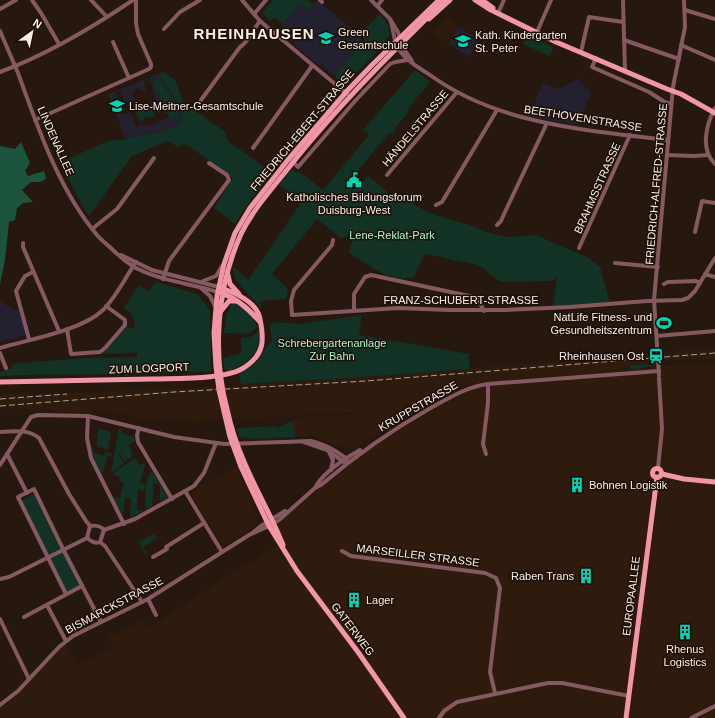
<svg xmlns="http://www.w3.org/2000/svg" width="715" height="718" font-family="Helvetica,sans-serif">
<style>
.built{fill:#2f1b0d}
.education{fill:#232030;fill-rule:evenodd}
.green{fill:#123225}
.forest{fill:#1c543e}
.lines{fill:none;stroke-linecap:round;stroke-linejoin:round}
.minor{stroke:#855961;stroke-width:4}
.major{stroke:#f196a7;stroke-width:5}
.rail{stroke:#ada199;stroke-width:1;stroke-dasharray:6 3;stroke-linecap:butt}
.labels{text-anchor:middle;stroke-width:3;stroke-linejoin:round;paint-order:stroke}
.poi-label{font-size:11px;fill:#fbf0e9;stroke:#1d0f06;text-anchor:start}
.street-label{font-size:11px;fill:#fbf0e9;stroke:#1d0f06}
.park-label{font-size:11px;fill:#a3fad1;stroke:#1d0f06}
.district-label{font-size:15px;font-weight:bold;letter-spacing:1px;fill:#fbf0e9;stroke:#1d0f06}
</style>
<rect width="100%" height="100%" fill="#26180e"/>
<g class="built">
<polygon points="446,18 457,25 447,43 431,33"/>
<polygon points="699,348 700,349 715,348 715,359 664,361 664,354 675,353 676,351 684,351 685,349"/>
<polygon points="655,354 655,362 614,370 641,369 680,364 715,364 715,718 0,718 0,705 18,691 65,642 77,665 112,648 109,637 145,620 149,628 233,572 285,542 277,526 279,522 363,453 474,384 465,385 432,399 431,402 427,405 413,412 413,413 376,436 371,438 359,447 339,447 327,441 315,438 315,436 296,437 292,421 300,417 357,414 357,412 193,421 152,417 149,419 93,410 93,413 85,413 55,412 52,409 0,409 0,393 37,395 239,385 335,379"/>
<polygon points="237,468 258,516 254,526 224,546 190,493 209,481"/>
</g>
<g class="education">
<polygon points="317,0 358,34 357,36 364,42 335,76 321,64 319,66 294,44 295,41 280,28 301,4 309,10"/>
<polygon points="458,26 479,39 469,57 448,44"/>
<path d="M158,74L174,98L181,110L184,120L181,124L174,127L126,139L108,94ZM149,79L154,90L152,91L163,113L164,112L166,114L167,113L169,116L154,124L143,127L142,124H141V125L137,127L130,112L122,115L120,110L122,109L115,93L120,91L127,107L133,104L134,105L135,103L132,102L133,100L136,101V99L133,95L134,91L138,88L143,92L146,91L144,82ZM160,79L180,112L178,113L181,121L179,123L176,117L171,119L153,82Z"/>
<polygon points="578,79 591,93 577,125 529,116 543,83 558,89"/>
<polygon points="0,301 14,310 19,309 26,335 0,342"/>
</g>
<g class="green">
<polygon points="273,0 308,0 314,5 309,10 301,4 283,24 274,17 270,21 262,13"/>
<path d="M379,14C387,20 389,25 390,35L372,57L344,85L335,76L365,40L360,35Z"/>
<polygon points="527,35 553,47 550,56 523,44"/>
<path d="M415,70L430,82L410,106L407,114L394,129L395,131L393,134L390,132L354,175L355,176L351,181L358,187L368,176L391,195L410,202L427,212L444,218L470,225L489,233L508,237L536,235L587,257L600,267L610,303L553,308L557,277L552,281L503,282C493,280 487,269 478,265L425,254L413,278L405,277V279L385,275L349,253L354,235L350,232L342,239L317,219L272,274L288,289L286,299L260,301L261,309C253,295 231,284 233,266L248,280L299,206V200L279,185L292,169L297,173L299,171L323,190L369,135L363,130Z"/>
<path d="M164,72L176,81L183,102L225,132L228,141L272,173L248,204L235,224L214,208L233,178L186,144L178,147L168,141L132,156L89,216C78,199 69,180 61,162L108,141L126,139L165,130L178,126L184,120C179,103 168,88 158,74Z"/>
<polygon points="160,79 180,112 178,114 181,121 179,123 176,117 171,119 152,82"/>
<polygon points="149,102 155,116 151,118 150,117 144,118 144,120 140,122 135,110 136,109 135,107"/>
<path d="M156,282L197,294L210,310L211,371C141,375 71,373 1,376L0,378V372L12,368V365L19,363L87,358L137,357V351L135,353L102,354L127,327L132,329L135,326L133,316L124,308L139,285L148,291Z"/>
<path d="M233,303C245,307 252,317 258,327L249,334L224,333L226,315L229,310L230,305Z"/>
<polygon points="362,315 359,335 469,354 469,369 335,379 241,384 239,374 257,362 267,346 272,342 270,327 274,322 300,324"/>
<path d="M259,331C262,354 245,366 225,372L223,358L241,353V338L250,337Z"/>
<polygon points="656,362 655,365 649,367 630,370 630,366"/>
<polygon points="292,421 296,437 251,439 239,437 237,428 276,426 277,428"/>
<polygon points="98,428 111,432 108,450 97,446"/>
<polygon points="119,428 122,429 121,433 134,437 135,441 118,453 124,463 111,473"/>
<polygon points="129,446 133,454 131,455 132,457 125,462 119,453"/>
<polygon points="92,447 94,448 92,452 104,456 106,452 112,454 111,456 108,456 102,475 91,451 90,448"/>
<polygon points="135,458 140,465 144,463 145,465 140,483 145,484 144,491 138,490 137,510 144,511 130,518 131,502 130,498 125,498 124,510 122,514 114,500 115,497 120,499 124,483 119,481 120,477 112,474"/>
<path d="M152,471L168,497L160,501V485L159,484L154,483L152,506L145,510C145,498 144,480 152,471Z"/>
<polygon points="34,494 80,586 66,593 21,501"/>
<polygon points="154,534 157,539 143,547 147,554 146,555 138,542"/>
</g>
<polygon class="forest" points="21,142 30,163 25,171 28,176 44,171 46,179 40,182 31,182 22,190 33,202 23,203 17,208 15,220 9,222 5,260 0,284 0,146 15,149"/>
<g class="lines">
<g class="minor">
<polyline points="32,0 41,13 59,44"/>
<polyline points="91,0 107,17"/>
<polyline points="242,0 260,21 347,94"/>
<polyline points="320,0 322,2"/>
<polyline points="371,0 390,19 398,32 403,48 412,61"/>
<polyline points="623,0 625,70"/>
<polyline points="378,5 382,0"/>
<polyline points="0,9 16,0"/>
<polyline points="685,10 715,19"/>
<polyline points="498,13 504,0"/>
<polyline points="254,14 266,0"/>
<path d="M390,19C394,29 393,41 399,50C407,61 419,68 430,75C499,125 586,130 668,140"/>
<polyline points="164,29 180,12 200,0"/>
<path d="M0,31C6,45 12,59 18,73C38,128 59,190 97,235C102,241 108,245 113,250C119,256 126,262 134,267C160,281 189,283 218,292"/>
<polyline points="537,32 551,0"/>
<polyline points="624,40 679,59"/>
<polyline points="113,42 129,78"/>
<polyline points="681,45 715,60"/>
<polyline points="581,52 589,17 623,22"/>
<polyline points="596,58 592,67 649,92 663,101 671,104"/>
<path d="M0,72C46,55 93,27 133,0"/>
<path d="M201,100L240,47C248,43 254,28 260,21"/>
<path d="M715,108C706,125 700,149 715,164"/>
<polyline points="35,120 149,69 151,67 151,64 138,34 136,23 136,0"/>
<polyline points="253,148 312,66"/>
<polyline points="667,155 694,156 708,155"/>
<polyline points="293,162 298,167 355,101 390,64 395,62 408,60"/>
<polyline points="387,175 457,92"/>
<polyline points="436,205 442,202 497,110"/>
<polyline points="497,225 501,221 505,212 547,123"/>
<polyline points="92,229 117,209 154,158"/>
<polyline points="695,232 702,201 715,203"/>
<polyline points="333,240 332,245 294,290 291,301 292,315 398,308 450,310 505,310 570,307 647,301 682,300 688,298 695,291 715,258"/>
<polyline points="23,243 23,247 59,331"/>
<polyline points="579,248 630,135"/>
<polyline points="121,255 152,270 219,287"/>
<polyline points="615,263 658,267"/>
<polyline points="705,274 715,277"/>
<polyline points="163,279 169,261 229,180 227,175 209,163"/>
<polyline points="203,281 216,276 222,266"/>
<polyline points="664,284 668,282 696,281 700,283"/>
<polyline points="201,288 210,296 215,306"/>
<polyline points="354,310 354,294 365,277 371,275 474,297 478,299 484,311"/>
<polyline points="67,329 71,354 100,352 105,348 125,325 125,320 106,306"/>
<polyline points="657,336 715,331"/>
<polyline points="29,339 16,291 25,276 33,272"/>
<path d="M0,348C30,339 81,331 103,310C116,297 125,278 136,262"/>
<polyline points="0,353 6,368"/>
<polyline points="659,375 654,300 673,87 685,27 684,0"/>
<polyline points="88,416 87,438 91,458 124,524"/>
<polyline points="139,428 137,435 138,442 172,499"/>
<path d="M0,432C13,431 28,429 39,438L69,494L86,521L90,526"/>
<polyline points="304,442 327,450 344,462"/>
<polyline points="329,452 333,460 331,470"/>
<polyline points="7,454 27,493"/>
<polyline points="486,454 483,444 488,403 488,384"/>
<path d="M0,465L31,417L38,415L88,416L174,437L224,444L311,441C325,444 335,450 346,458L347,462"/>
<polyline points="658,468 662,429 659,378"/>
<path d="M315,488C322,473 346,458 360,450"/>
<polyline points="185,491 222,552"/>
<path d="M90,526C95,525 101,526 104,530"/>
<polyline points="104,530 135,519 194,486 204,473 216,443"/>
<polyline points="251,534 261,526 285,511"/>
<path d="M87,538C91,541 95,544 100,542"/>
<polyline points="87,538 90,526"/>
<polyline points="100,542 105,546 142,602"/>
<polyline points="100,542 104,530"/>
<polyline points="342,551 351,556 485,573 496,578 500,588 490,672 495,693"/>
<polyline points="153,557 167,549 166,547 204,523"/>
<polyline points="0,579 9,577 87,538"/>
<polyline points="66,594 18,497 34,489 64,551 101,622"/>
<polyline points="148,599 156,615"/>
<polyline points="47,605 66,641"/>
<polyline points="24,617 82,586"/>
<polyline points="0,619 29,679"/>
<path d="M0,705L18,691L59,647L73,636L148,599L249,535L269,526L279,520L315,488L321,485C355,456 390,431 429,409C449,398 466,387 488,384L659,371"/>
<polyline points="439,718 444,711 457,702 548,683 562,683 629,696"/>
<polyline points="691,718 715,706"/>
</g>
<g class="major">
<polyline points="475,0 489,9 556,42 667,89 681,94 715,113"/>
<polyline points="482,0 493,8"/>
<polyline points="429,19 450,0"/>
<polyline points="228,275 230,284 239,294"/>
<path d="M221,293C237,298 249,309 260,322"/>
<polyline points="221,311 229,301 236,301"/>
<path d="M0,382C51,381 102,380 152,379C176,378 227,380 245,367C265,354 264,339 260,319C257,302 236,293 221,288"/>
<circle cx="657" cy="473" r="4.5"/>
<polyline points="662,474 684,479 715,482"/>
<path d="M283,545C272,517 257,492 245,464C237,446 231,428 227,409C212,353 217,287 241,234C252,211 270,191 286,171C326,120 371,73 418,27C427,18 436,9 445,0"/>
<polyline points="404,718 358,652 297,571 269,526 241,467 230,437 219,390 216,367 214,333 217,296 224,264 235,233 250,208 287,161 347,91 372,65 439,0"/>
<polyline points="626,718 657,477"/>
</g>
<g class="rail">
<polyline points="0,399 67,394"/>
<polyline points="0,406 174,392 366,381 715,353"/>
</g>
</g>
<defs>
<g id="school-bare" transform="scale(1.2)"><path d="M0-5L7-2L0 1L-7-2ZM-4 1L0 2.5L4 1V4Q0 6-4 4Z" fill="#02d5b6" stroke="#1d0f06" stroke-width="2.5" paint-order="stroke"/></g>
<g id="civic-bare" transform="scale(1.2)"><path d="M-.6-6.5H3V-4.5H.6V-3L4-1V1h2V6H-6V1h2V-1L-.6-3ZM-1.2 2.5V6h2.4V2.5Z" fill="#02d5b6" stroke="#1d0f06" stroke-width="2.5" paint-order="stroke"/></g>
<g id="stadium-bare" transform="scale(1.2)"><path d="M0-5a6.5 5 0 1 0 0 10a6.5 5 0 1 0 0-10ZM-3.5-1.8h7v3.6h-7Z" fill="#02d5b6" stroke="#1d0f06" stroke-width="2.5" paint-order="stroke"/></g>
<g id="station-bare" transform="scale(1.2)"><path d="M-3-6H3Q5-6 5-4V2Q5 4 3 4L4.5 6H3L1.5 4h-3L-3 6H-4.5L-3 4Q-5 4-5 2V-4Q-5-6-3-6ZM-3.5-4v3h7v-3ZM-3.5 1v1.5H-2V1ZM2 1v1.5H3.5V1Z" fill="#02d5b6" stroke="#1d0f06" stroke-width="2.5" paint-order="stroke"/></g>
<g id="building-bare" transform="scale(1.2)"><path d="M-4-6H4V6H1V3H-1V6H-4ZM-2.5-4.3h1.7v1.8h-1.7ZM.8-4.3h1.7v1.8H.8ZM-2.5-1h1.7V.8h-1.7ZM.8-1h1.7V.8H.8Z" fill="#02d5b6" stroke="#1d0f06" stroke-width="2.5" paint-order="stroke"/></g>
</defs>
<g fill-rule="evenodd">
<use href="#school-bare" x="326" y="38"/>
<use href="#school-bare" x="463" y="41"/>
<use href="#school-bare" x="117" y="106"/>
<use href="#civic-bare" x="354" y="180"/>
<use href="#stadium-bare" x="664" y="323"/>
<use href="#station-bare" x="656" y="356"/>
<use href="#building-bare" x="577" y="485"/>
<use href="#building-bare" x="586" y="576"/>
<use href="#building-bare" x="354" y="600"/>
<use href="#building-bare" x="685" y="632"/>
</g>
<g class="labels">
<g class="poi-label">
<text x="338" y="36">Green<tspan x="338" dy="13">Gesamtschule</tspan></text>
<text x="475" y="39">Kath. Kindergarten<tspan x="475" dy="13">St. Peter</tspan></text>
<text x="129" y="110">Lise-Meitner-Gesamtschule</text>
<text x="354" y="201" text-anchor="middle">Katholisches Bildungsforum<tspan x="354" dy="13">Duisburg-West</tspan></text>
<text x="652" y="321" text-anchor="end">NatLife Fitness- und<tspan x="652" dy="13">Gesundheitszentrum</tspan></text>
<text x="644" y="360" text-anchor="end">Rheinhausen Ost</text>
<text x="589" y="489">Bohnen Logistik</text>
<text x="574" y="580" text-anchor="end">Raben Trans</text>
<text x="366" y="604">Lager</text>
<text x="685" y="653" text-anchor="middle">Rhenus<tspan x="685" dy="13">Logistics</tspan></text>
</g>
<g class="street-label">
<text transform="translate(583 118) rotate(9)" y="4">BEETHOVENSTRASSE</text>
<text transform="translate(415 128) rotate(-50)" y="4">HÄNDELSTRASSE</text>
<text transform="translate(302 130) rotate(-50)" y="4">FRIEDRICH-EBERT-STRASSE</text>
<text transform="translate(56 141) rotate(66)" y="4">LINDENALLEE</text>
<text transform="translate(656 184) rotate(-85)" y="4">FRIEDRICH-ALFRED-STRASSE</text>
<text transform="translate(597 188) rotate(-66)" y="4">BRAHMSSTRASSE</text>
<text x="461" y="304">FRANZ-SCHUBERT-STRASSE</text>
<text transform="translate(149 368) rotate(-2)" y="4">ZUM LOGPORT</text>
<text transform="translate(418 406) rotate(-30)" y="4">KRUPPSTRASSE</text>
<text transform="translate(418 555) rotate(7)" y="4">MARSEILLER STRASSE</text>
<text transform="translate(631 596) rotate(-83)" y="4">EUROPAALLEE</text>
<text transform="translate(114 605) rotate(-28)" y="4">BISMARCKSTRASSE</text>
<text transform="translate(353 629) rotate(53)" y="4">GATERWEG</text>
</g>
<g class="park-label">
<text x="392" y="239">Lene-Reklat-Park</text>
<text x="332" y="347">Schrebergartenanlage<tspan x="332" dy="13">Zur Bahn</tspan></text>
</g>
<g class="district-label">
<text x="254" y="39">RHEINHAUSEN</text>
</g>
</g>
<g transform="translate(32 32) rotate(33)" stroke="#1d0f06" stroke-width="3" paint-order="stroke">
<path d="M0-3L7 15L0 10L-7 15Z" fill="#fbf0e9"/>
<text y="-6" font-size="11" font-weight="bold" text-anchor="middle" fill="#fbf0e9">N</text>
</g>
</svg>
